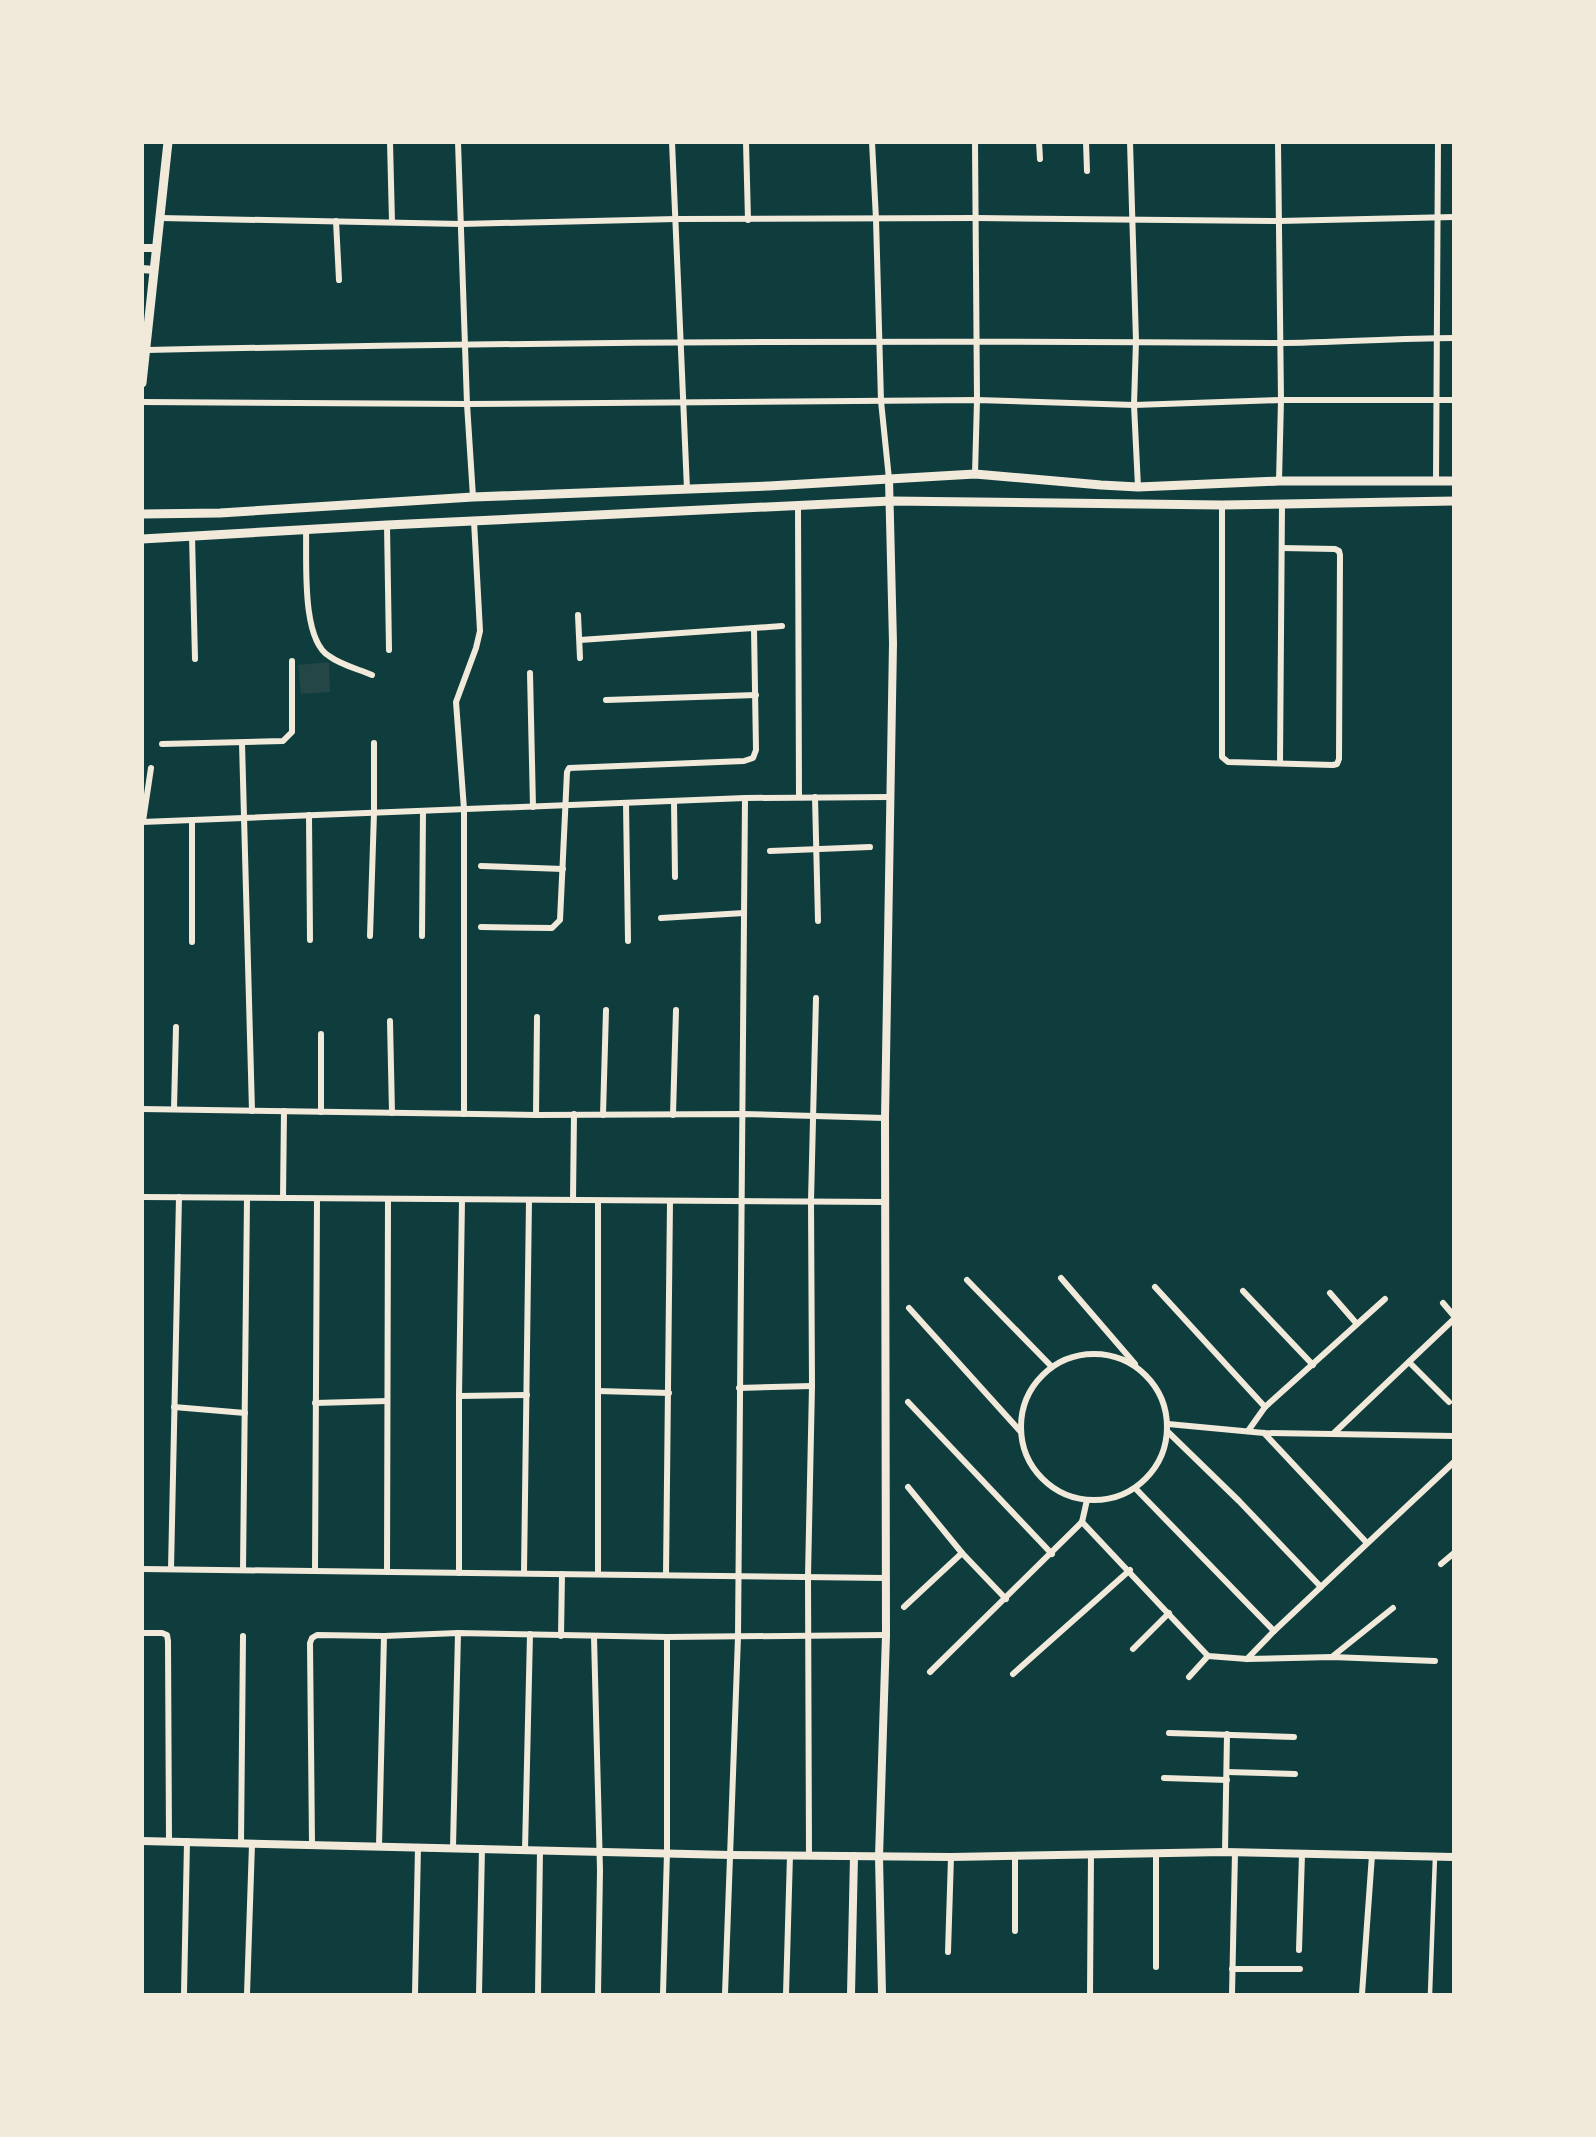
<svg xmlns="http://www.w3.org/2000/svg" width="1596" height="2137" font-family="Commissioner,sans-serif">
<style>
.green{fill:#244646}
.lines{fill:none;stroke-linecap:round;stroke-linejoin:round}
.pedestrian{stroke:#f1e9da;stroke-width:4.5}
.minor{stroke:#f1e9da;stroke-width:6}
.tertiary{stroke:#f1e9da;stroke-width:8}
.secondary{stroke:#f1e9da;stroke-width:9}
</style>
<rect width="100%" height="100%" fill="#0f3d3e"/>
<polygon class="green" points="329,662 330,692 301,694 298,665"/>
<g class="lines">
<polyline class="pedestrian" points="1430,1994 1435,1856"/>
<g class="minor">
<polyline points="390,142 392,222"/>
<polyline points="458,142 467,404 473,497"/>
<polyline points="672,142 687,489"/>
<polyline points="746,142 748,220"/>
<polyline points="872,142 876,219 881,401 889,479"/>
<polyline points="975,142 977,400 975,474"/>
<polyline points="1039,142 1040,159"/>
<polyline points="1086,142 1087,171"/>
<polyline points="1130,142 1136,341 1134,405 1138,487"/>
<polyline points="1278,142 1281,400 1279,481"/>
<polyline points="161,218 461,224 676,219 976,218 1279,221 1454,217"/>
<polyline points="336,221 339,280"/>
<path d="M147,350C523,342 900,340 1276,343C1335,343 1394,338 1454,338"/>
<polyline points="142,402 467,404 977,400 1134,405 1281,400 1454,400"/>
<polyline points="1436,481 1438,142"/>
<polyline points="1222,505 1222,757 1228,762 1333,765 1337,764 1339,759 1340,555 1339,551 1335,549 1282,548"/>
<polyline points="798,506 799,797"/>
<polyline points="387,525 389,650"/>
<path d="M306,530C307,560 301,639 329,656C341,665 358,669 372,675"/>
<polyline points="192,536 195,659"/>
<polyline points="578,615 580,658"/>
<polyline points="580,640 782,626"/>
<polyline points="530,673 533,807"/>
<polyline points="606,700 756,695"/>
<polyline points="242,743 252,1111"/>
<polyline points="162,744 283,741 292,732 292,661"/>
<polyline points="1280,763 1282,504"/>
<polyline points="815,797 818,921"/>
<polyline points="674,801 675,877"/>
<polyline points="626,803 628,941"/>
<polyline points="309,815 310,940"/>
<polyline points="192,820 192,942"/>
<polyline points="143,821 151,768"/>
<polyline points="142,822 745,798 890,797"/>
<polyline points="770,851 870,847"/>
<polyline points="481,866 563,869"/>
<polyline points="661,918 744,913"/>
<polyline points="481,927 552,928 560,920 567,772 569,768 744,761 753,758 756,750 754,629"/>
<polyline points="370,936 374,813 374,743"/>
<polyline points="422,936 423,811"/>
<polyline points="390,1021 392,1113"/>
<polyline points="142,1109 536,1115 743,1114 885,1118"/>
<polyline points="174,1109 176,1027"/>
<polyline points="321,1112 321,1034"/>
<polyline points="464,1114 464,809 456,702 476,648 480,631 474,521"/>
<polyline points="536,1115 537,1017"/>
<polyline points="603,1115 606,1010"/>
<polyline points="673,1115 676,1010"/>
<polyline points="142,1197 885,1202"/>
<polyline points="283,1198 284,1111"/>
<polyline points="573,1200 574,1114"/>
<polyline points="598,1201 598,1574"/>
<polyline points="1061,1278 1135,1364"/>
<polyline points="967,1280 1052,1367"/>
<polyline points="1155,1287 1265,1407"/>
<polyline points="1243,1291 1313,1365"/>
<polyline points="1330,1293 1357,1324"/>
<polyline points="1443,1303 1454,1316"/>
<polyline points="909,1308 1021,1432"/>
<circle cx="1094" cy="1427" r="73"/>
<polyline points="1409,1362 1449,1402"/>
<polyline points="739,1388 812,1386"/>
<polyline points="598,1391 669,1393"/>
<polyline points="459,1396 527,1395"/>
<polyline points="908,1402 1052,1554"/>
<polyline points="315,1403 387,1401"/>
<polyline points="174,1407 245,1413"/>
<polyline points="1168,1424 1264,1433 1454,1436"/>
<polyline points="1248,1431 1265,1407 1385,1299"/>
<polyline points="1168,1432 1239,1501 1321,1587"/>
<polyline points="1264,1433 1367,1543"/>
<polyline points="1334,1433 1454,1319"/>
<polyline points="908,1487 962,1553 1006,1599"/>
<polyline points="1135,1488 1274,1631"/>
<polyline points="1082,1522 1208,1656 1247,1659 1332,1657 1435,1661"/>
<polyline points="1082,1522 1087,1500"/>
<polyline points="1441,1564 1454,1553"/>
<polyline points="142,1569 885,1578"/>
<polyline points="171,1569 179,1197"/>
<polyline points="243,1570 247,1198"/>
<polyline points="315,1571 317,1199"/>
<polyline points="387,1572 388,1199"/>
<polyline points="459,1573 459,1396 462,1200"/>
<polyline points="524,1573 529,1200"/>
<polyline points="666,1575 670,1201"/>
<polyline points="904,1607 962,1553"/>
<polyline points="142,1633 162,1633 167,1635 168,1641 169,1841"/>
<polyline points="561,1636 562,1574"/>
<polyline points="594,1637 600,1870 598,1994"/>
<polyline points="1133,1649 1169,1613"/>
<polyline points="1333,1656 1393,1608"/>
<polyline points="1247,1659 1274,1631 1454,1462"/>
<polyline points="930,1672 1082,1522"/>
<polyline points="1013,1674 1130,1570"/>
<polyline points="1189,1677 1208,1656"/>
<polyline points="1169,1733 1294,1737"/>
<polyline points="1227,1772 1295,1774"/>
<polyline points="1164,1778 1227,1780"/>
<polyline points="241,1843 243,1636"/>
<polyline points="312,1844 310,1643 312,1638 317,1635 384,1636 458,1633 667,1637 886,1635"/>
<polyline points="379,1846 384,1636"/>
<polyline points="453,1847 458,1633"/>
<polyline points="525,1850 530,1634"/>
<polyline points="1225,1852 1227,1734"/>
<polyline points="809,1855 808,1576 812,1386 811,1201 816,998"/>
<polyline points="1015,1855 1015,1931"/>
<polyline points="1299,1950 1302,1854"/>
<polyline points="948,1952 951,1857"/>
<polyline points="1156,1967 1156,1854"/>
<polyline points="1232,1969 1300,1969"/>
<polyline points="184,1994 187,1841"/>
<polyline points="247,1994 252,1844"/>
<polyline points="415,1994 418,1847"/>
<polyline points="479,1994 482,1848"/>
<polyline points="538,1994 540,1850"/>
<polyline points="663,1994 667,1852 667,1637"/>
<polyline points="725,1994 738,1637 745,798"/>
<polyline points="786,1994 790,1855"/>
<polyline points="1090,1994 1091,1854"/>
<polyline points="1232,1994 1235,1852"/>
<polyline points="1362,1994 1372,1855"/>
</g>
<g class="tertiary">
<polyline points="142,248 157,248"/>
<polyline points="142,269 154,270"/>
<polyline points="142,1841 730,1855 951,1857 1225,1852 1454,1857"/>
<polyline points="851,1994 854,1856"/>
<polyline points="882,1994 879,1857 886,1635 885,1118 893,643 889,479"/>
</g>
<g class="secondary">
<polyline points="142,383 168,142"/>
<polyline points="142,514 220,513 473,497 769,486 975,474 1101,485 1138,487 1279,481 1454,481"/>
<polyline points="142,539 387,525 891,501 1222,505 1454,501"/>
</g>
</g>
<rect width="1596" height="2137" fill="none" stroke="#f1e9da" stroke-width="288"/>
</svg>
